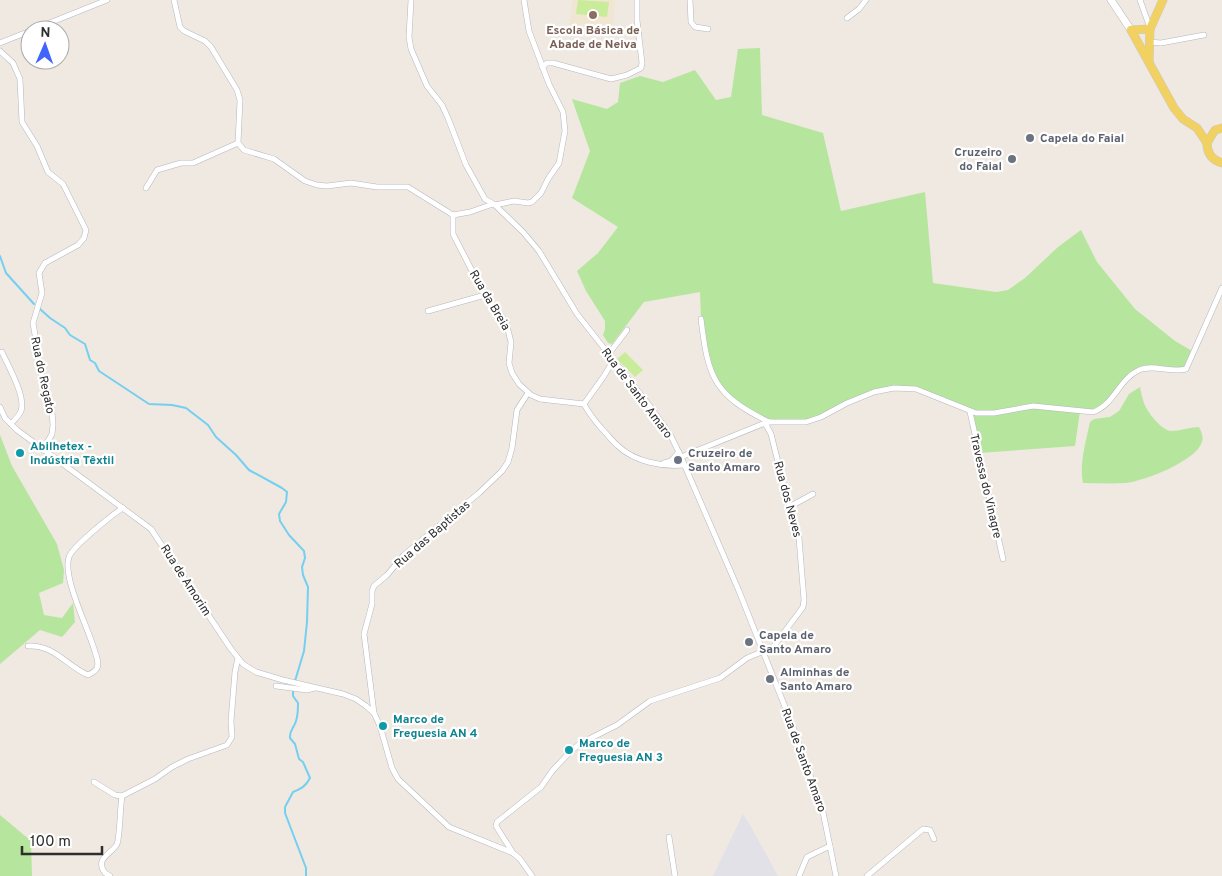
<svg xmlns="http://www.w3.org/2000/svg" width="1222" height="876" font-family="Overpass,sans-serif">
<style>
.industrial{fill:#e3e1e8}
.education{fill:#f0e6d1}
.green{fill:#b6e59e}
.pitch{fill:#c9ec9a}
.lines{fill:none;stroke-linecap:round;stroke-linejoin:round}
.stream{stroke:#75cff0;stroke-width:2}
.minor-casing{stroke:#b4b7c1;stroke-width:6}
.secondary-casing{stroke:#b4b7c1;stroke-width:8}
.primary-casing{stroke:#c9c9c9;stroke-width:9}
.minor{stroke:#fff;stroke-width:5}
.secondary{stroke:#fff;stroke-width:7}
.primary{stroke:#f2d163;stroke-width:8}
.education-dot{fill:#8d6e63;stroke:#fff;stroke-width:2}
.worship-dot{fill:#6b7280;stroke:#fff;stroke-width:2}
.culture-dot{fill:#0f9aa8;stroke:#fff;stroke-width:2}
.labels{text-anchor:middle;stroke-width:4.5;stroke-linejoin:round;paint-order:stroke}
.education-label{font-size:12px;font-weight:bold;fill:#785e54;stroke:#fff}
.worship-label{font-size:12px;font-weight:bold;fill:#5b616d;stroke:#fff;text-anchor:start}
.street-label{font-size:12px;fill:#2e2e2e;stroke:#fff}
.culture-label{font-size:12px;font-weight:bold;fill:#0d838f;stroke:#fff;text-anchor:start}
</style>
<rect width="100%" height="100%" fill="#efe9e1"/>
<polygon class="industrial" points="743,814 750,825 778,876 713,876"/>
<polygon class="education" points="573,0 615,0 613,25 569,26"/>
<g class="green">
<polygon points="760,48 762,115 823,133 841,211 925,192 933,283 996,292 1008,290 1025,278 1058,247 1081,230 1097,262 1135,309 1175,341 1192,351 1186,369 1141,369 1129,376 1102,409 1080,411 1075,446 979,453 970,411 905,387 874,392 806,422 769,422 729,397 708,366 701,319 700,292 644,302 612,344 608,343 603,335 605,329 605,321 586,291 577,271 598,253 618,227 572,198 590,151 572,99 607,109 618,102 620,83 640,76 663,82 695,70 716,100 731,97 738,49"/>
<path d="M1140,387C1141,392 1142,398 1144,403C1147,412 1161,430 1171,431C1180,431 1190,427 1199,427C1201,431 1204,437 1202,442C1196,461 1144,481 1126,483C1112,484 1097,483 1083,483C1079,464 1086,441 1090,422L1094,419L1110,417L1119,411L1129,394Z"/>
<polygon points="0,435 12,466 57,544 64,570 63,583 39,593 44,615 62,618 73,603 75,622 62,637 40,630 0,664"/>
<polygon points="0,815 31,841 32,876 0,876"/>
</g>
<g class="pitch">
<polygon points="578,0 609,2 607,17 576,14"/>
<polygon points="625,352 643,370 635,377 617,359"/>
</g>
<g class="lines">
<g class="stream">
<polyline points="0,256 6,273 34,304"/>
<polyline points="40,309 50,318 65,328 70,335 85,344 90,360 95,363 99,371 149,404 172,405 186,408 208,425 216,437 236,455 249,470 282,488 287,492 286,502 279,514 280,521 289,535 304,551 305,558 302,567 303,575 308,587 307,622 304,651 295,681"/>
<path d="M293,691V696L298,703C298,709 298,715 296,721C294,728 289,731 290,738L295,744L299,759L303,762L310,778C306,786 301,789 293,792L285,807V813L306,868V876"/>
</g>
<g class="minor-casing">
<g id="minor">
<polyline points="174,0 180,27 184,31 205,41 211,47 237,90 240,100 238,143 244,150 274,159 305,181 317,185 327,186 351,183 377,187 408,187 453,215 470,212 493,204"/>
<polyline points="411,0 409,37 411,49 427,86 442,105 448,118 466,165 485,199 495,205 523,232 539,251 577,314 649,405 671,436 681,457 739,591 793,727 823,812 836,876"/>
<polyline points="690,0 691,22 695,27 708,29"/>
<polyline points="1140,0 1150,28"/>
<polyline points="847,18 859,9 866,0"/>
<polyline points="32,30 107,0"/>
<polyline points="1149,42 1161,43 1204,35"/>
<polyline points="0,43 30,31"/>
<polyline points="0,51 13,63 20,79 22,122 37,146 48,172 63,184 86,230 84,238 78,245 45,263 39,273 42,293 33,323 43,382 52,412 53,425 52,434 43,450"/>
<polyline points="542,67 547,63 553,63 611,79 627,75 641,68 642,63 637,20 637,0"/>
<polyline points="146,188 157,170 181,163 193,163 238,143"/>
<polyline points="495,205 514,201 528,203 532,202 541,193 548,179 559,163 565,131 563,112 549,84 529,31 524,0"/>
<polyline points="453,215 453,234 484,294 506,322 511,342 509,363 512,373 519,384 531,395 540,399 584,404 604,376 613,361"/>
<polyline points="428,311 485,295"/>
<path d="M701,319C708,378 714,395 769,422"/>
<path d="M2,352C8,366 26,396 21,411C19,416 14,420 11,424"/>
<polyline points="608,355 627,330"/>
<path d="M584,404C589,414 595,421 602,429C608,435 612,441 618,446C635,462 663,467 684,465"/>
<polyline points="0,407 5,418 17,430 151,529 231,649 243,664 256,672 283,680 343,694 356,699 366,706 374,713 380,726 392,768 398,779 449,827 513,853 520,859 532,876"/>
<polyline points="970,412 1003,559"/>
<path d="M681,457L765,423L769,422H806L821,417L847,403L874,392L894,388L916,389L976,413H994L1033,406L1093,412C1114,405 1119,379 1139,370C1153,364 1171,373 1186,369L1222,288"/>
<polyline points="664,463 671,461 679,452"/>
<polyline points="789,507 813,494"/>
<path d="M28,646C53,644 67,666 88,675C92,673 95,672 97,668C99,663 97,657 95,652C89,629 62,578 69,557C72,547 113,514 123,508"/>
<polyline points="276,686 307,690 315,688"/>
<polyline points="374,713 364,634 372,604 372,591 374,586 387,575 404,555 479,493 502,471 508,462 512,448 517,410 528,393"/>
<polyline points="94,782 115,795 122,796 155,779 172,767 188,759 227,745 232,737 231,721 235,672 238,658"/>
<polyline points="669,837 675,876"/>
<polyline points="513,853 496,826 497,822 541,787 553,770 571,751 581,743 617,725 650,701 720,678 747,658 769,649 774,646 803,607 804,600 799,538 787,498 771,434 765,423"/>
<path d="M110,876L105,873C94,858 112,854 117,844C120,837 120,807 122,796"/>
<polyline points="799,876 807,857 830,846"/>
<polyline points="867,876 923,829 930,830 934,839"/>
</g>
</g>
<g class="secondary-casing">
<polyline id="secondary" points="1111,0 1131,30"/>
</g>
<g class="primary-casing">
<g id="primary">
<polyline points="1131,30 1174,108 1183,119 1197,128 1207,143"/>
<polyline points="1131,30 1150,29"/>
<polyline points="1149,62 1150,29 1163,0"/>
<path d="M1222,128L1215,130L1207,143C1207,153 1212,160 1222,163"/>
</g>
</g>
<use href="#minor" class="minor"/>
<use href="#secondary" class="secondary"/>
<use href="#primary" class="primary"/>
</g>
<circle class="education-dot" cx="593" cy="15" r="5"/>
<g class="worship-dot">
<circle cx="1030" cy="138" r="5"/>
<circle cx="1012" cy="159" r="5"/>
<circle cx="678" cy="460" r="5"/>
<circle cx="749" cy="642" r="5"/>
<circle cx="770" cy="679" r="5"/>
</g>
<g class="culture-dot">
<circle cx="20" cy="453" r="5"/>
<circle cx="383" cy="726" r="5"/>
<circle cx="569" cy="750" r="5"/>
</g>
<g class="labels">
<g class="education-label">
<text x="593" y="34">Escola Básica de<tspan x="593" dy="14">Abade de Neiva</tspan></text>
</g>
<g class="worship-label">
<text x="1040" y="142">Capela do Faial</text>
<text x="1002" y="156" text-anchor="end">Cruzeiro<tspan x="1002" dy="14">do Faial</tspan></text>
<text x="688" y="457">Cruzeiro de<tspan x="688" dy="14">Santo Amaro</tspan></text>
<text x="759" y="639">Capela de<tspan x="759" dy="14">Santo Amaro</tspan></text>
<text x="780" y="676">Alminhas de<tspan x="780" dy="14">Santo Amaro</tspan></text>
</g>
<g class="street-label">
<text transform="translate(490 300) rotate(59)" y="4">Rua da Breia</text>
<text transform="translate(43 375) rotate(78)" y="4">Rua do Regato</text>
<text transform="translate(637 393) rotate(53)" y="4">Rua de Santo Amaro</text>
<text transform="translate(986 486) rotate(77)" y="4">Travessa do Vinagre</text>
<text transform="translate(788 499) rotate(75)" y="4">Rua dos Neves</text>
<text transform="translate(432 534) rotate(-41)" y="4">Rua das Baptistas</text>
<text transform="translate(186 580) rotate(57)" y="4">Rua de Amorim</text>
<text transform="translate(804 760) rotate(70)" y="4">Rua de Santo Amaro</text>
</g>
<g class="culture-label">
<text x="30" y="450">Abilhetex -<tspan x="30" dy="14">Indústria Têxtil</tspan></text>
<text x="393" y="723">Marco de<tspan x="393" dy="14">Freguesia AN 4</tspan></text>
<text x="579" y="747">Marco de<tspan x="579" dy="14">Freguesia AN 3</tspan></text>
</g>
</g>
<g transform="translate(45 45) rotate(2)"><circle r="24" fill="#ffffff" stroke="#ababab"/>
<path d="M0-4L9 19L0 12L-9 19Z" fill="#4264fb"/>
<text y="-8" font-size="14" font-weight="bold" text-anchor="middle" fill="#2e2e2e">N</text>
</g>
<path d="M22 846v8h80v-8" fill="none" stroke="#2e2e2e" stroke-width="2.5"/>
<text x="30" y="846" font-size="15" fill="#2e2e2e" stroke="#ffffff" stroke-width="4" paint-order="stroke">100 m</text>
</svg>
